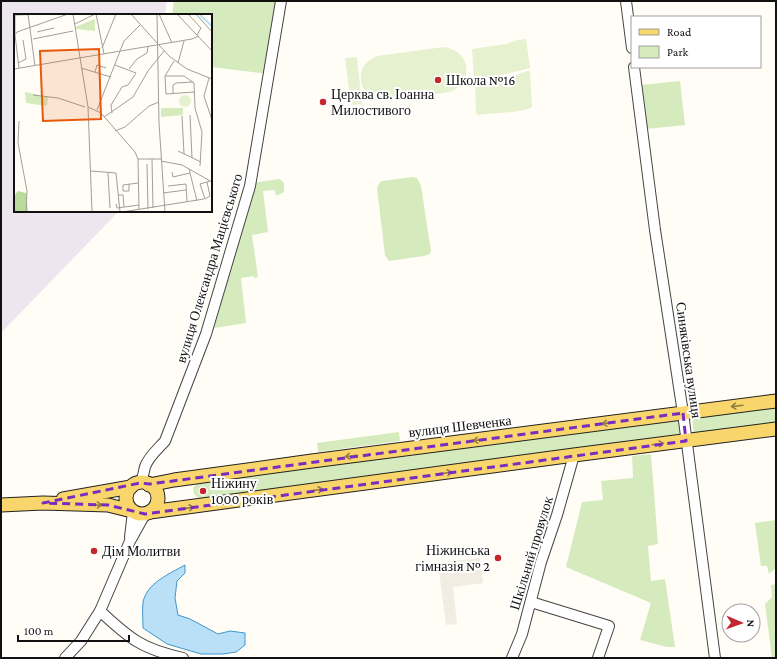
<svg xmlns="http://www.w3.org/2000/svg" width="777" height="659" font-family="'Crimson Pro',serif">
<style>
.industrial{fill:#eee6ef}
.green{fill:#d5ebbd}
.pitch{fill:#e6f2cf}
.plaza{fill:#f1ede2}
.water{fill:#b9e0f7;stroke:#3f96cf}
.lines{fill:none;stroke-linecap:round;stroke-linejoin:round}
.minor-casing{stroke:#444;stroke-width:12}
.major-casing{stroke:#222;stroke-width:15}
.minor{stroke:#fff;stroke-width:10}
.major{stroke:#f9d66b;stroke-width:13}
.oneway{stroke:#917d42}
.marked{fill:none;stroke:#7b2cbf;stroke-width:3;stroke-dasharray:8 5;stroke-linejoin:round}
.poi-dot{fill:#c4262e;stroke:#fff;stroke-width:1.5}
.labels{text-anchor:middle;stroke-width:4;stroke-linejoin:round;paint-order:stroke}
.poi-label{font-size:14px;fill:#111;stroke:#fff;text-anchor:start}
.street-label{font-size:14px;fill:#111;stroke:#fff}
.inset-river{fill:none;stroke:#b9e0f7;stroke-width:2}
.inset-road{fill:none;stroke:#a09f9a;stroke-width:1}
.view{fill:#e8590c;fill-opacity:0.15;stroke:#e8590c;stroke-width:2}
.inset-edge{fill:none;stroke:#111;stroke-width:2}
</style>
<rect width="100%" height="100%" fill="#fffdf5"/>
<polygon class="industrial" points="1,1 167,1 165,15 15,15 15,211 119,211 1,333"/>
<g class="green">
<polygon points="174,1 281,1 269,74 211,67 211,15 172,15"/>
<polygon points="680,81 685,125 646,129 641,85"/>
<polygon points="413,177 417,178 421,186 431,251 430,254 424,256 389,261 385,255 377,188 380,182 383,181"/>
<polygon points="280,179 284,183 284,192 276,196 275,190 263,191 268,232 252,235 258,277 254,278 254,276 241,278 246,323 214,328 256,183 258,182"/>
<polygon points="776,407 776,426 694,437 692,418"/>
<path d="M678,420L681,439L202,499C195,497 193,494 193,488L199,481Z"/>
<polygon points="399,432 400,441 318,452 317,443"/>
<polygon points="651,454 658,544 648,546 651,581 665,579 675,647 667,647 640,640 651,603 566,567 582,502 603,500 601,481 633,478 632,456"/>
<polygon points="776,520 776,568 769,574 767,566 761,566 755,523"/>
<polygon points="776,584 776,658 772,658 765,604 772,597 771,585"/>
</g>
<g class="pitch">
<polygon points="526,39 530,68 494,77 474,78 472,49 507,44 517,40"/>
<path d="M444,47C471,51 475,82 450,92C435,94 388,103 376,100C366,96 360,86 361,76C361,66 368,60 377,56Z"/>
<polygon points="357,57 362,104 351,105 345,58"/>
<path d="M527,71H530L532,107C523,113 490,113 478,115L476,113L475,85L513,76Z"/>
</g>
<polygon class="plaza" points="480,558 483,583 453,587 457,624 446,625 438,563"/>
<path class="water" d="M185,565V573L177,581L175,598L178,615L190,619L218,634L230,631L245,633V645L236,652L223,654H201L167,644L143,628C143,620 142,610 143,602C147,583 169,574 185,565Z"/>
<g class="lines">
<g class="minor-casing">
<g id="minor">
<polyline points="626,1 632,48"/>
<polyline points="634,67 655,230 683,413 715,658"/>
<path d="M140,483C144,477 143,473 145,467C148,457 158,449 165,441L206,334L250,186L281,1"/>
<polyline points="130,537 133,512"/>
<polyline points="531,602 609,626 598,658"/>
<path d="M100,611C130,639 142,649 183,658"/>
<polyline points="65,658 81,641 100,611 130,541 145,514"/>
<polyline points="512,658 522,634 541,562 557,515 574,455"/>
</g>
</g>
<g class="major-casing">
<g id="major">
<circle cx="142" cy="498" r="16"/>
<polyline points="149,485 174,480 312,461 776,401"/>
<polyline points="63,499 131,487"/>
<polyline points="1,505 43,503 108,505 132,511"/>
<polyline points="150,512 574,455 776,429"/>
</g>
</g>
<use href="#minor" class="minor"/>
<use href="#major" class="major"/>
</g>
<defs><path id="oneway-shaft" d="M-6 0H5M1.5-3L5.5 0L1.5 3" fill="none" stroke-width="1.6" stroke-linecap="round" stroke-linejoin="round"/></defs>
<g class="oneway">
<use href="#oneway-shaft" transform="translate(737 406) rotate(173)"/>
<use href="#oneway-shaft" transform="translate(608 423) rotate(173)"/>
<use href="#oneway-shaft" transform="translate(479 440) rotate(173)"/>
<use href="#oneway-shaft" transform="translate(658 444) rotate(-7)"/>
<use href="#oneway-shaft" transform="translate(351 456) rotate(173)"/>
<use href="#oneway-shaft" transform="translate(446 473) rotate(-8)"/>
<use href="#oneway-shaft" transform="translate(317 490) rotate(-8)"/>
<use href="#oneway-shaft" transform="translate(96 505) rotate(-1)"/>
<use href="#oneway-shaft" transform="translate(188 508) rotate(-8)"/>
</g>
<path class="marked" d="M683,413L686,441L145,514L108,505L43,503L140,483L150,484Z"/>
<g class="poi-dot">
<circle cx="438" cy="80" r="4"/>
<circle cx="323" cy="102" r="4"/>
<circle cx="203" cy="491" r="4"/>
<circle cx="94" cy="551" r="4"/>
<circle cx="498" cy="558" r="4"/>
</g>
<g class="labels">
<g class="poi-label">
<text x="446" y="85">Школа №16</text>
<text x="331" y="99">Церква св. Іоанна<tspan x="331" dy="16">Милостивого</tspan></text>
<text x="211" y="488">Ніжину<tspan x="211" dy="16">1000 років</tspan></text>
<text x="490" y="555" text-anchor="end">Ніжинська<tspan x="490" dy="16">гімназія № 2</tspan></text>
<text x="102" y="556">Дім Молитви</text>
</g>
<g class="street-label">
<text transform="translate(209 268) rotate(-73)" y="5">вулиця Олександра Мацієвського</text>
<text transform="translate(689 360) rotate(82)" y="5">Синяківська вулиця</text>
<text transform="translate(460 426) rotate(-7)" y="5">вулиця Шевченка</text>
<text transform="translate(531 553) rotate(-73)" y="5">Шкільний провулок</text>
</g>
</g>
<g transform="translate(14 14)">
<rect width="198" height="198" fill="#fffdf5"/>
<path d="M81,5V17L62,15L61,13ZM11,78L34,83L33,92L12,89ZM147,94H169V101L147,103Z" fill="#d5ebbd"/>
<path d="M4,177L12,179L14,198H0V182Z" fill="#b9dc9c"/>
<path d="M165 87a6 6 0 1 1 12 0a6 6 0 1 1-12 0Z" fill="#e6f2cf"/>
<path class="inset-river" d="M186,1L198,12"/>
<path class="inset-road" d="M14,0L21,52M59,0L74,93L78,198M82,0L90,40M117,0L143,29M143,0L145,109L151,198M145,0L158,29M163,0L198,37M174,0L187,14L183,21M182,0L198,18M1,1L33,0M61,10L81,0M23,18L40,14M1,20V1M1,21L5,54M0,22L3,18L54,0M19,25L59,17M145,31L155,42L173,55L198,65M88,34L102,0M4,49L12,45L9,26M164,49L170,27M67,54L97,63M0,55L178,25L185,22M115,55L123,45L133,39L134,33M81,58L83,51L92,54M151,62H170L180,69L181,94L188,118L186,152M151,62L152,80L181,78M151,62L160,47M195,64L190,82L198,106M159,79V71L162,69L179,68M19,81L44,84L71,93M74,93L87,99L121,138L124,145L125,196M83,96L110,27L126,11M98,99L97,91L108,73L114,71L122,59L101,51M176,101L178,144M168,102L170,140M90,103L119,83L134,57L150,37M5,107L4,129L13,177L12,198M101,117L111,113L135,92L145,88M164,137L187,148M124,145H147M138,145L139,194M147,147L168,151L198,168M133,150L134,195M175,155L183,187M77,157L102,159L106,198M158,158L159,163L176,159M94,159L96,194M193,168L196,182L191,185L186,170L193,168L196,167M115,170V177H109V171L124,169M154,172L172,170L173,188M149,179L172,176M104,181H109L110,193M102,190L103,194L125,191M108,198L190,185"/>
<path class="view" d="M85,35L87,105L29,107L26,37Z"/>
<rect width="198" height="198" class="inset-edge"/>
</g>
<rect width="777" height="659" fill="none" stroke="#111111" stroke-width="4"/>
<rect x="631" y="16" width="130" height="52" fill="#ffffff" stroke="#a0a0a0"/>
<rect x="639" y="29" width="20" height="6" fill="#f9d66b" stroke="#a0a0a0"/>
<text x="667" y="36" font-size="12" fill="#111111">Road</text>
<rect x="639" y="46" width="20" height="12" fill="#d5ebbd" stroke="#a0a0a0"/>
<text x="667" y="56" font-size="12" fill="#111111">Park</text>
<g transform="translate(741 623) rotate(92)"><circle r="19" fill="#ffffff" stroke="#a0a0a0"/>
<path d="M0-3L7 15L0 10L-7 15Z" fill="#c4262e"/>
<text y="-6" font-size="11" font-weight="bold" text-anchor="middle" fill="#111111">N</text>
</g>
<path d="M18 635v6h111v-6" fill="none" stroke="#111111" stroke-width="2"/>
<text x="24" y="635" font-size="12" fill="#111111" stroke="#ffffff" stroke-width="3" paint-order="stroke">100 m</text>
</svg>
